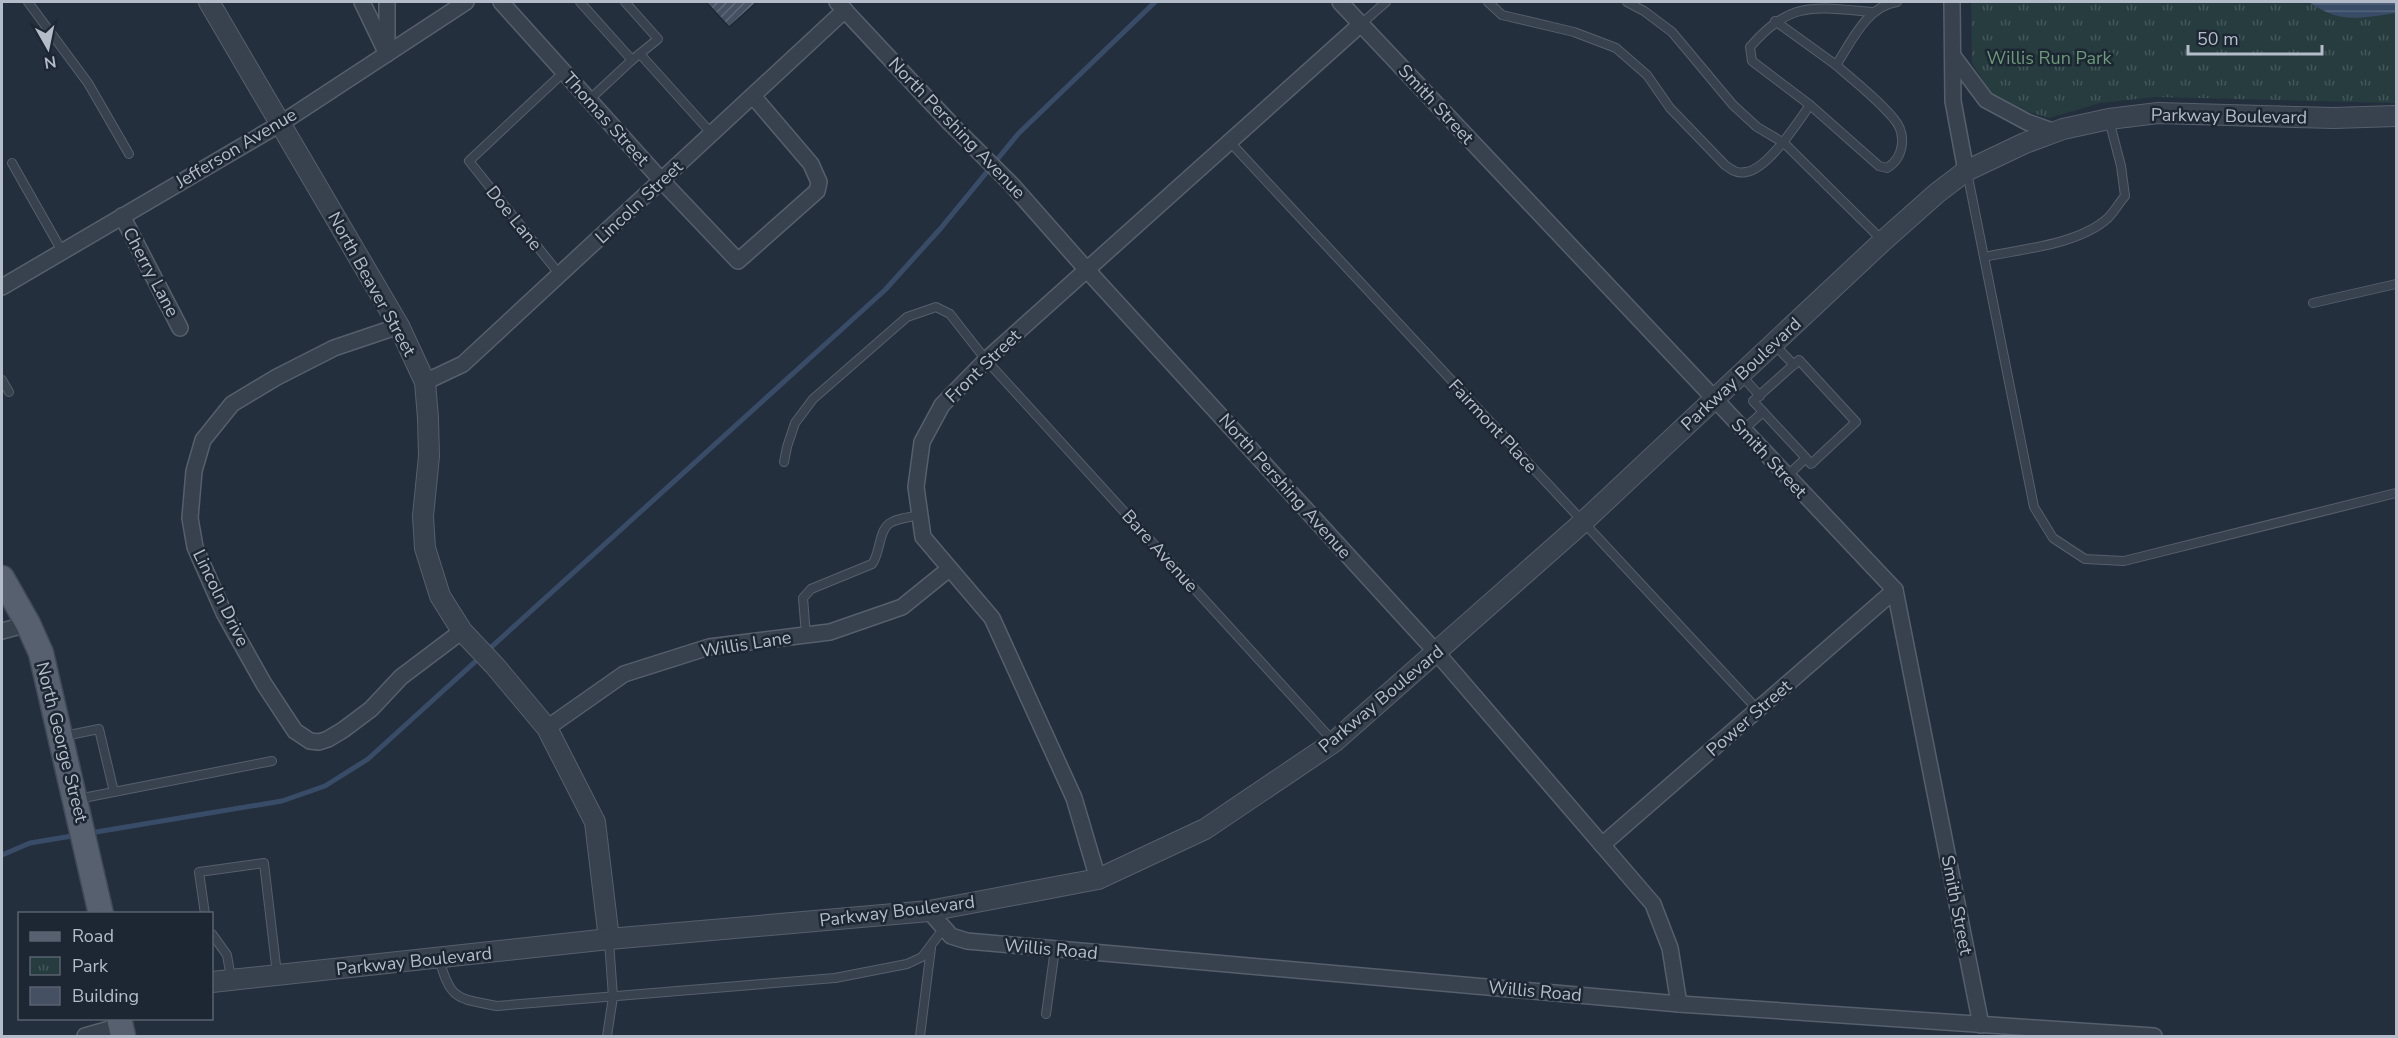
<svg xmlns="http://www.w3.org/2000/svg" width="2398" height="1038" font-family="'Nunito Sans',sans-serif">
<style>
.park{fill:url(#park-tufts)}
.water{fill:url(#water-rules)}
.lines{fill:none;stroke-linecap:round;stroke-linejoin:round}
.stream{stroke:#394c67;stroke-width:5}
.building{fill:url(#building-hatch);stroke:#1f2835;stroke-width:1.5}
.service-casing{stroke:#565f6c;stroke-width:10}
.minor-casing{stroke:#565f6c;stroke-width:18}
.tertiary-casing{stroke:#565f6c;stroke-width:22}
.primary-casing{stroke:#414a57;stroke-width:27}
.service{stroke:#38414e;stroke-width:8}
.minor{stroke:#38414e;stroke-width:15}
.tertiary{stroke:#38414e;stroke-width:20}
.primary{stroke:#56606e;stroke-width:24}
.labels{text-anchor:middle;stroke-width:5;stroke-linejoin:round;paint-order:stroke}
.park-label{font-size:18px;fill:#6b9a76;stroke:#1d2633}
.street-label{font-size:18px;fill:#b4bcc9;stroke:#1d2633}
</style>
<defs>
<pattern id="park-tufts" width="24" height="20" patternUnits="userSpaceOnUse" patternTransform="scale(1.5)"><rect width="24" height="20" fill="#263c3f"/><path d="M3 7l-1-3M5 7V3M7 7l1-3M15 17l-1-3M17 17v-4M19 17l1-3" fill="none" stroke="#435659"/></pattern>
<pattern id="water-rules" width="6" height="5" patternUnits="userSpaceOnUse" patternTransform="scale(1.5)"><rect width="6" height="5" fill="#394c67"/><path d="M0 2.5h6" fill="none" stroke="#53647b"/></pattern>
<pattern id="building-hatch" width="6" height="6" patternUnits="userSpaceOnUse" patternTransform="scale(1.5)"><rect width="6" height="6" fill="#455162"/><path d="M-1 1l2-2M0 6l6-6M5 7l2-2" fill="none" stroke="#5d6877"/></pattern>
</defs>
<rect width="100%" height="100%" fill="#242f3e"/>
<polygon class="park" points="1971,2 2396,2 2396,103 2155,97 2100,103 2049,118 1997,102 1972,63"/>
<path class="water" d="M2309,2H2396V13C2361,18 2340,24 2309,2Z"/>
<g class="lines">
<g class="stream">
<polyline points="90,833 282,801 325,786 368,759 885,290 941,228 1018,134 1155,2"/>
<polyline points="2,855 30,843 78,835"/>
</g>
</g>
<polygon class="building" points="706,2 757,2 729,27"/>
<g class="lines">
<g class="service-casing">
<g id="service">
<polyline points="28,2 88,83 129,154"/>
<polyline points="580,2 632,60 658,39 625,2"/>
<path d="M1488,2L1502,15L1574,32L1616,48L1647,75L1670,108L1725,165C1732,170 1737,174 1746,172C1768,169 1798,122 1810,105L1879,166L1887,168C1904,158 1907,134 1894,119C1878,99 1855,82 1836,65C1852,41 1867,6 1897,2"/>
<polyline points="1627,2 1644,11 1672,32 1733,105 1757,127 1784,143 1882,240"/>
<polyline points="1775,21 1836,65"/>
<polyline points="1361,24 1386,2"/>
<polyline points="640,54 712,134"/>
<polyline points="590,99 632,60"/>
<path d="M1810,105L1752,61L1750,47C1790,0 1815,7 1872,12"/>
<polyline points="1229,141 1758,710"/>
<polyline points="12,163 62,251"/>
<path d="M1967,172L1984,257C2021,249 2078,245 2108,218C2114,212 2119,203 2125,196L2121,166L2109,120"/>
<polyline points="1984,257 2034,507 2053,538 2085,559 2124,561 2396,493"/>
<polyline points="560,275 469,161 564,72"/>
<polyline points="2313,303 2396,284"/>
<polyline points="1774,344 1794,365"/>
<polyline points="1741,375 1760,396"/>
<polyline points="2,380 9,392"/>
<polyline points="1743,430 1763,412"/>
<polyline points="784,462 787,447 795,423 813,399 907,317 936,307 950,314 986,360 1333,741"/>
<polyline points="1787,476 1806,458 1811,464 1856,422 1799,360 1753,401 1806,458"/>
<path d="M806,635L803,598L811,589L872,564C881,553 878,528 892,522C900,518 911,517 920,515"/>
<polyline points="64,736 99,729 114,792"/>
<polyline points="78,799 272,761"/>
<polyline points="205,914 199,872 264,863 277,974"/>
<polyline points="212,934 227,955 231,978"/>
<path d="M439,959C451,1001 457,998 497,1006L835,978L907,964L922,957L944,928"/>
<polyline points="1046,1014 1055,949"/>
<polyline points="607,1036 613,997 609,941"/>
<polyline points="920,1036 931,948"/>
</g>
</g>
<g class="minor-casing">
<g id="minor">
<polyline points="362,2 387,54"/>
<polyline points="501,2 662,181 738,261 817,191 819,182 811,164 753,96"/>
<polyline points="837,2 951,124 1012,185 1087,270 1437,653 1653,904 1670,948 1679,1004"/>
<polyline points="1340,2 1895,590 1981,1025"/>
<polyline points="1952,2 1953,101 1966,171"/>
<polyline points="387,48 387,2"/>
<polyline points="1953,56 1986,100 2027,122 2055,132"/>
<polyline points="122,216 180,328"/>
<polyline points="2,287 280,124 466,2"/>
<polyline points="399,326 334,348 277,377 232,404 203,440 194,471 190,518 195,547 224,613 264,684 295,731 310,741 319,742 328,739 343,730 371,709 401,677 462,631"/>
<polyline points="425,382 463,364 845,10"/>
<polyline points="2,631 28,624"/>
<polyline points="547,728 624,674 709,647 830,632 902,607 949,569"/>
<polyline points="1602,845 1895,590"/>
<polyline points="1098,879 1074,798 992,618 923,537 916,487 922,442 942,405 986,360 1361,24"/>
<polyline points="929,911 951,936 967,941 1679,1004 2154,1036"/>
<polyline points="85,1036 120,1026"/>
</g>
</g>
<g class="tertiary-casing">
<g id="tertiary">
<polyline points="209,2 399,326 425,382 428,418 429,456 423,516 425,548 440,596 462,631 495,666 547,728 595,822 609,939"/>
<polyline points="212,982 609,939 929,911 1098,879 1205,829 1334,742 1582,523 1883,241 1937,193 1966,171 2025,143 2063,129 2109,119 2158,113 2334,118 2396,116"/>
</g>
</g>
<g class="primary-casing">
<g id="primary">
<polyline points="2,578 28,624 41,653 101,914"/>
<polyline points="119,1018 123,1036"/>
</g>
</g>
<use href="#service" class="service"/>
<use href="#minor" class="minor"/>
<use href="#tertiary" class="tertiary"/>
<use href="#primary" class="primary"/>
</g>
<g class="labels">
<g class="park-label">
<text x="2049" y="64">Willis Run Park</text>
</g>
<g class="street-label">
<text transform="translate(1436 104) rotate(47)" y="6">Smith Street</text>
<text transform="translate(2229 116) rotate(1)" y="6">Parkway Boulevard</text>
<text transform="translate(606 119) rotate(48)" y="6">Thomas Street</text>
<text transform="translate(957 128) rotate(46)" y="6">North Pershing Avenue</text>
<text transform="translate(236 148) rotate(-31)" y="6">Jefferson Avenue</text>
<text transform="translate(639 202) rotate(-43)" y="6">Lincoln Street</text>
<text transform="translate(514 218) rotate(51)" y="6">Doe Lane</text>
<text transform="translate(151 272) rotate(62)" y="6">Cherry Lane</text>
<text transform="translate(372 284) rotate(61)" y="6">North Beaver Street</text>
<text transform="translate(983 366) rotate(-44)" y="6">Front Street</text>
<text transform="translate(1741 374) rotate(-43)" y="6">Parkway Boulevard</text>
<text transform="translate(1493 426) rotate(47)" y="6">Fairmont Place</text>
<text transform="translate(1769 458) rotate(47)" y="6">Smith Street</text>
<text transform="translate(1285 486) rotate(48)" y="6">North Pershing Avenue</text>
<text transform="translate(1160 551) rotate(48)" y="6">Bare Avenue</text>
<text transform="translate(221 598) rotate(64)" y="6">Lincoln Drive</text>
<text transform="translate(746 644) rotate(-9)" y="6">Willis Lane</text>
<text transform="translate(1381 699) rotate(-40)" y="6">Parkway Boulevard</text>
<text transform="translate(1749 718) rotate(-41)" y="6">Power Street</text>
<text transform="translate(62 742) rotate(76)" y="6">North George Street</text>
<text transform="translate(1957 905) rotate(79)" y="6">Smith Street</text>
<text transform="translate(897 911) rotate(-7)" y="6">Parkway Boulevard</text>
<text transform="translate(1051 949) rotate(5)" y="6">Willis Road</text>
<text transform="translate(414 961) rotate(-6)" y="6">Parkway Boulevard</text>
<text transform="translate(1535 991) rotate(5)" y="6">Willis Road</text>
</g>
</g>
<rect width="2398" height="1038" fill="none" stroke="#b4bcc9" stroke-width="6"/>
<rect x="18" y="912" width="195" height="108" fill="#1d2633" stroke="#59626f" stroke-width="1.5"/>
<rect x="30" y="932" width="30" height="9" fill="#56606e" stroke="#59626f" stroke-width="1.5"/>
<text x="72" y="942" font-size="18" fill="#b4bcc9">Road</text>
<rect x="30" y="957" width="30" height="18" fill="url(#park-tufts)" stroke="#59626f" stroke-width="1.5"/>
<text x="72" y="972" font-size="18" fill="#b4bcc9">Park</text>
<rect x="30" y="987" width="30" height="18" fill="#455162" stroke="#59626f" stroke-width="1.5"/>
<text x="72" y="1002" font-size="18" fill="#b4bcc9">Building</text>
<g transform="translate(48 48) rotate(171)" stroke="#1d2633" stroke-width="4.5" paint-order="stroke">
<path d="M0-4.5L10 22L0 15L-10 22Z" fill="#b4bcc9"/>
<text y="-9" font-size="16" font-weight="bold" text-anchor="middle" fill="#b4bcc9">N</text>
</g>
<path d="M2188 45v9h134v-9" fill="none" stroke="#b4bcc9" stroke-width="3"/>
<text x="2197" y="45" font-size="18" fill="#b4bcc9" stroke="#1d2633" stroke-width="4.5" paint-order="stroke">50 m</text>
</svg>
